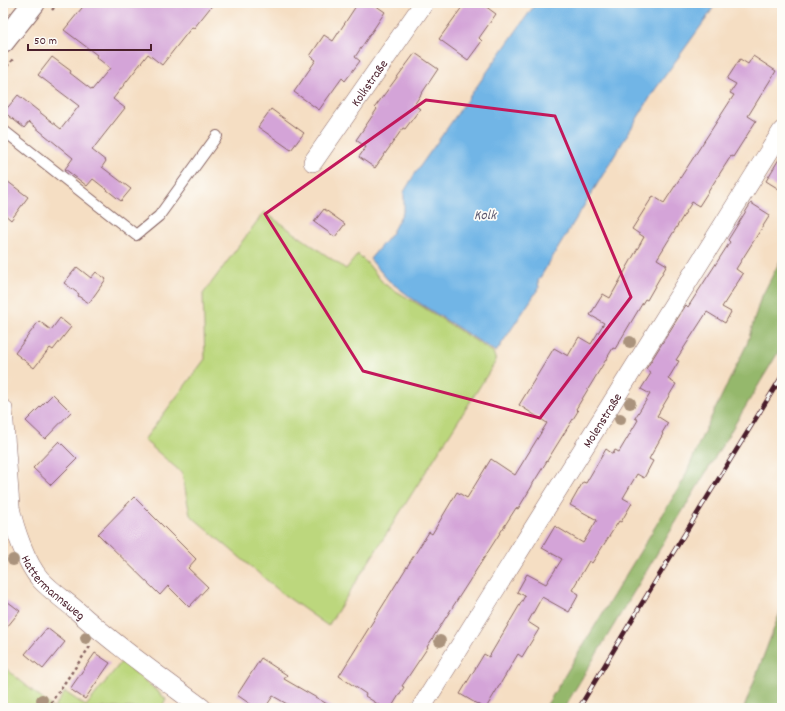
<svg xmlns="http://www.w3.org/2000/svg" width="785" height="711" font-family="Dekko,sans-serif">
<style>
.green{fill:#bcd77d;stroke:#837b54}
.forest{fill:#95b86c;stroke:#706c4c}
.water{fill:#71b5e6;stroke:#5e6a88}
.building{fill:#d4a4d8}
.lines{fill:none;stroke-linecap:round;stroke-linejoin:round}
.service-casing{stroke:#866260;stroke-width:12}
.minor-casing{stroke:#866260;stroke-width:20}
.tertiary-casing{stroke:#866260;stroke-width:24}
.path{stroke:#866260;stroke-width:2.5;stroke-dasharray:3 3;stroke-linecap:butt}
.service{stroke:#fff;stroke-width:10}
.minor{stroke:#fff;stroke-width:19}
.tertiary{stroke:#fff;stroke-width:22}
.rail-casing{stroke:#4a1f2b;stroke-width:4.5}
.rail{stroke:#fdfcf7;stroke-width:3;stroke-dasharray:9;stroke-linecap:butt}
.tree{fill:#aa937d}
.marked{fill:none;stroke:#c2185b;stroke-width:3;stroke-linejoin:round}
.labels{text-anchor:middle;stroke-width:3.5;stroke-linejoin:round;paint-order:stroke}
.street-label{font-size:13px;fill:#4a1f2b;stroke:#fdfcf7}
.water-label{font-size:14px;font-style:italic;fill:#58546c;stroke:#fdfcf7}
</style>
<rect width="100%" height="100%" fill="#fdfcf7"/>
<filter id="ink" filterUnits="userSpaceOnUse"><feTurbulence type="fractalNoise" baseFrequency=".025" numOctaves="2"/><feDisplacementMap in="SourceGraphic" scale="8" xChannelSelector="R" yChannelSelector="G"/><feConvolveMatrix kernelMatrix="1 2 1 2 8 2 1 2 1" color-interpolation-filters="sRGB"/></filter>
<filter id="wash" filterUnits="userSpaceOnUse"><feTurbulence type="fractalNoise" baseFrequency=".012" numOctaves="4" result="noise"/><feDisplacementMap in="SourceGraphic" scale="16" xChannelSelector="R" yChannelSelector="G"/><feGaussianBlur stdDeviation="0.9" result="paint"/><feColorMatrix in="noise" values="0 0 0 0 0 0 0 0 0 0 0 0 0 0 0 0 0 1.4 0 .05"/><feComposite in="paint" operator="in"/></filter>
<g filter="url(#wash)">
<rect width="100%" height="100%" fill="#f5dec3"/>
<g class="green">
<polygon points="264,212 346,269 358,254 367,263 384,284 423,307 493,352 496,361 328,626 283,594 190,515 182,473 144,440 205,359 203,294"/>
<polygon points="122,661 166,699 161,708 54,708 65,692 86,706"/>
<polygon points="3,666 53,708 3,708"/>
</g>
<g class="forest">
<polygon points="782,257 782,346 564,708 545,708 683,481 703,434 747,344 760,300"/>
<polygon points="782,607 782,708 744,708"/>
</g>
<polygon class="water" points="536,3 716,3 706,19 654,91 538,281 539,288 496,352 413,299 388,280 370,259 391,234 404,210 404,192 416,172"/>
<g id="blocks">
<g class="building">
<polygon points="86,3 214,3 194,28 192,27 162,65 148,54 113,99 125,108 92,150 106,161 102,167 131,189 121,201 93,179 87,186 65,169 73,158 29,122 24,128 4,112 18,95 61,129 79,106 38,75 52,57 71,71 70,73 92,90 110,68 96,57 97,55 64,30"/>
<polygon points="358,3 372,3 385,12 355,57 360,61 345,81 342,78 319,110 294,92 316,60 310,56 324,35 333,41"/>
<polygon points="465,3 481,3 496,14 479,38 482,41 468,60 439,39"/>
<polygon points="415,53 438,69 414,105 420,109 405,129 403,128 375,168 359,157 366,147 356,140 377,109 375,107"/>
<polygon points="753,56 776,71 748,116 756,121 733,157 731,156 699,206 692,202 657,259 667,265 647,300 645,299 615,349 613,348 576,409 578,411 532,485 532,486 518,509 516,508 427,647 428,647 402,686 404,687 391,708 384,708 365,696 366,694 339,676 413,557 429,532 432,534 457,492 467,498 491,459 515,475 547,423 519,405 554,348 568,356 579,337 591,344 604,323 590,315 603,294 610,298 644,237 632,229 653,196 664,203 734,95 730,93 736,84 727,79 740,59 748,64"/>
<polygon points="271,109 304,133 291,150 258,127"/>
<polygon points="782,154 782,191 766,181"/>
<polygon points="3,178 28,197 11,220 3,213"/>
<polygon points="751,203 770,215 736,269 743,274 722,307 731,312 725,323 707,312 676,360 679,361 668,379 676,384 657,416 668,423 662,433 663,434 649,459 653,461 644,478 637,474 623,498 632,503 621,522 619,521 592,563 589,561 572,590 579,594 569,612 542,597 528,622 539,629 522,657 518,654 486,708 484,708 460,694 484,654 489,657 525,596 517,592 527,574 546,584 562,559 542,548 555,526 583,543 597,520 570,505 583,482 586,483 606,449 613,454 615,450 619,452 638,420 635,418 650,394 641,389 651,373 646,369 686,305 688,307 730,242 728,240"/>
<polygon points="324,209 345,224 335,237 314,222"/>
<polygon points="77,267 91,278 96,272 106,279 89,303 78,296 79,294 64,283"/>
<polygon points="60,318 71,327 53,350 50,348 34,368 15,353 39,321 51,330"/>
<polygon points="53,394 71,412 45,439 26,421"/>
<polygon points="59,441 77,459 51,485 33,468"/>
<polygon points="134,497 196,559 188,568 208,587 189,607 168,586 160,595 98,534"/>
<polygon points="3,598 20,611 3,632"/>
<polygon points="47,628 65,642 43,669 25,654"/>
<polygon points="95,653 110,663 85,699 70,689"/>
<polygon points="261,658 287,675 284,679 334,708 294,708 273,696 265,708 256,708 237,695"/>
</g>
</g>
</g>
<g filter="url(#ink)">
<use href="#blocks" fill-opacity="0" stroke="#866260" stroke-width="1"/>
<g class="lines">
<g class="service-casing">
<polyline id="service" points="3,130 136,235 159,216 217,136"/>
</g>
<g class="minor-casing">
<g id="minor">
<path id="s1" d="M313,162L424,3"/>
<path id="s2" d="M3,409L10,507C14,528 26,563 40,579C50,590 63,599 75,609C115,645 159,676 202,708"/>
<path id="s3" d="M421,708L782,131"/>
</g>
</g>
<g class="tertiary-casing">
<polyline id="tertiary" points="3,42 34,3"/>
</g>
<g class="path">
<polyline points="52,10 58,3"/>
<polyline points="3,71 13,59"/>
<polyline points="47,708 91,645"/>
</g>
<use href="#service" class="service"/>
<use href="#minor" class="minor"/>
<use href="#tertiary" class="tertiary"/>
<g class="rail-casing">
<polyline id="rail" points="579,708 639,608 782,376"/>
</g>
<use href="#rail" class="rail"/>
</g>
<g class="tree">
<circle cx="630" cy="342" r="6"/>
<circle cx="630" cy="403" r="6"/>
<circle cx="620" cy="419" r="6"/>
<circle cx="13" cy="560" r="6"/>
<circle cx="86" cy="638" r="6"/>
<circle cx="440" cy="641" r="6"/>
<circle cx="42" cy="700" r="6"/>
</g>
</g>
<path class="marked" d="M426,100L555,116L631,297L540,418L363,371L265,214Z"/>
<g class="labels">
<g class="street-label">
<text dy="5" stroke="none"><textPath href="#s1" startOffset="97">Kolkstraße</textPath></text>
<text dy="5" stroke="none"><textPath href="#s3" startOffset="340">Molenstraße</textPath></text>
<text dy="5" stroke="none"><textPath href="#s2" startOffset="192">Hattermannsweg</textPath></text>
</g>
<g class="water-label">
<text x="485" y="219">Kolk</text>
</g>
</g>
<rect width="785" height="711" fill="none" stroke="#fdfcf7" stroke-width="16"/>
<path d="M28 44v6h123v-6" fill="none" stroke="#4a1f2b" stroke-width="2"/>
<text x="34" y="44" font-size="12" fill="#4a1f2b" stroke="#fdfcf7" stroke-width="3" paint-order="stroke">50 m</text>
</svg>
